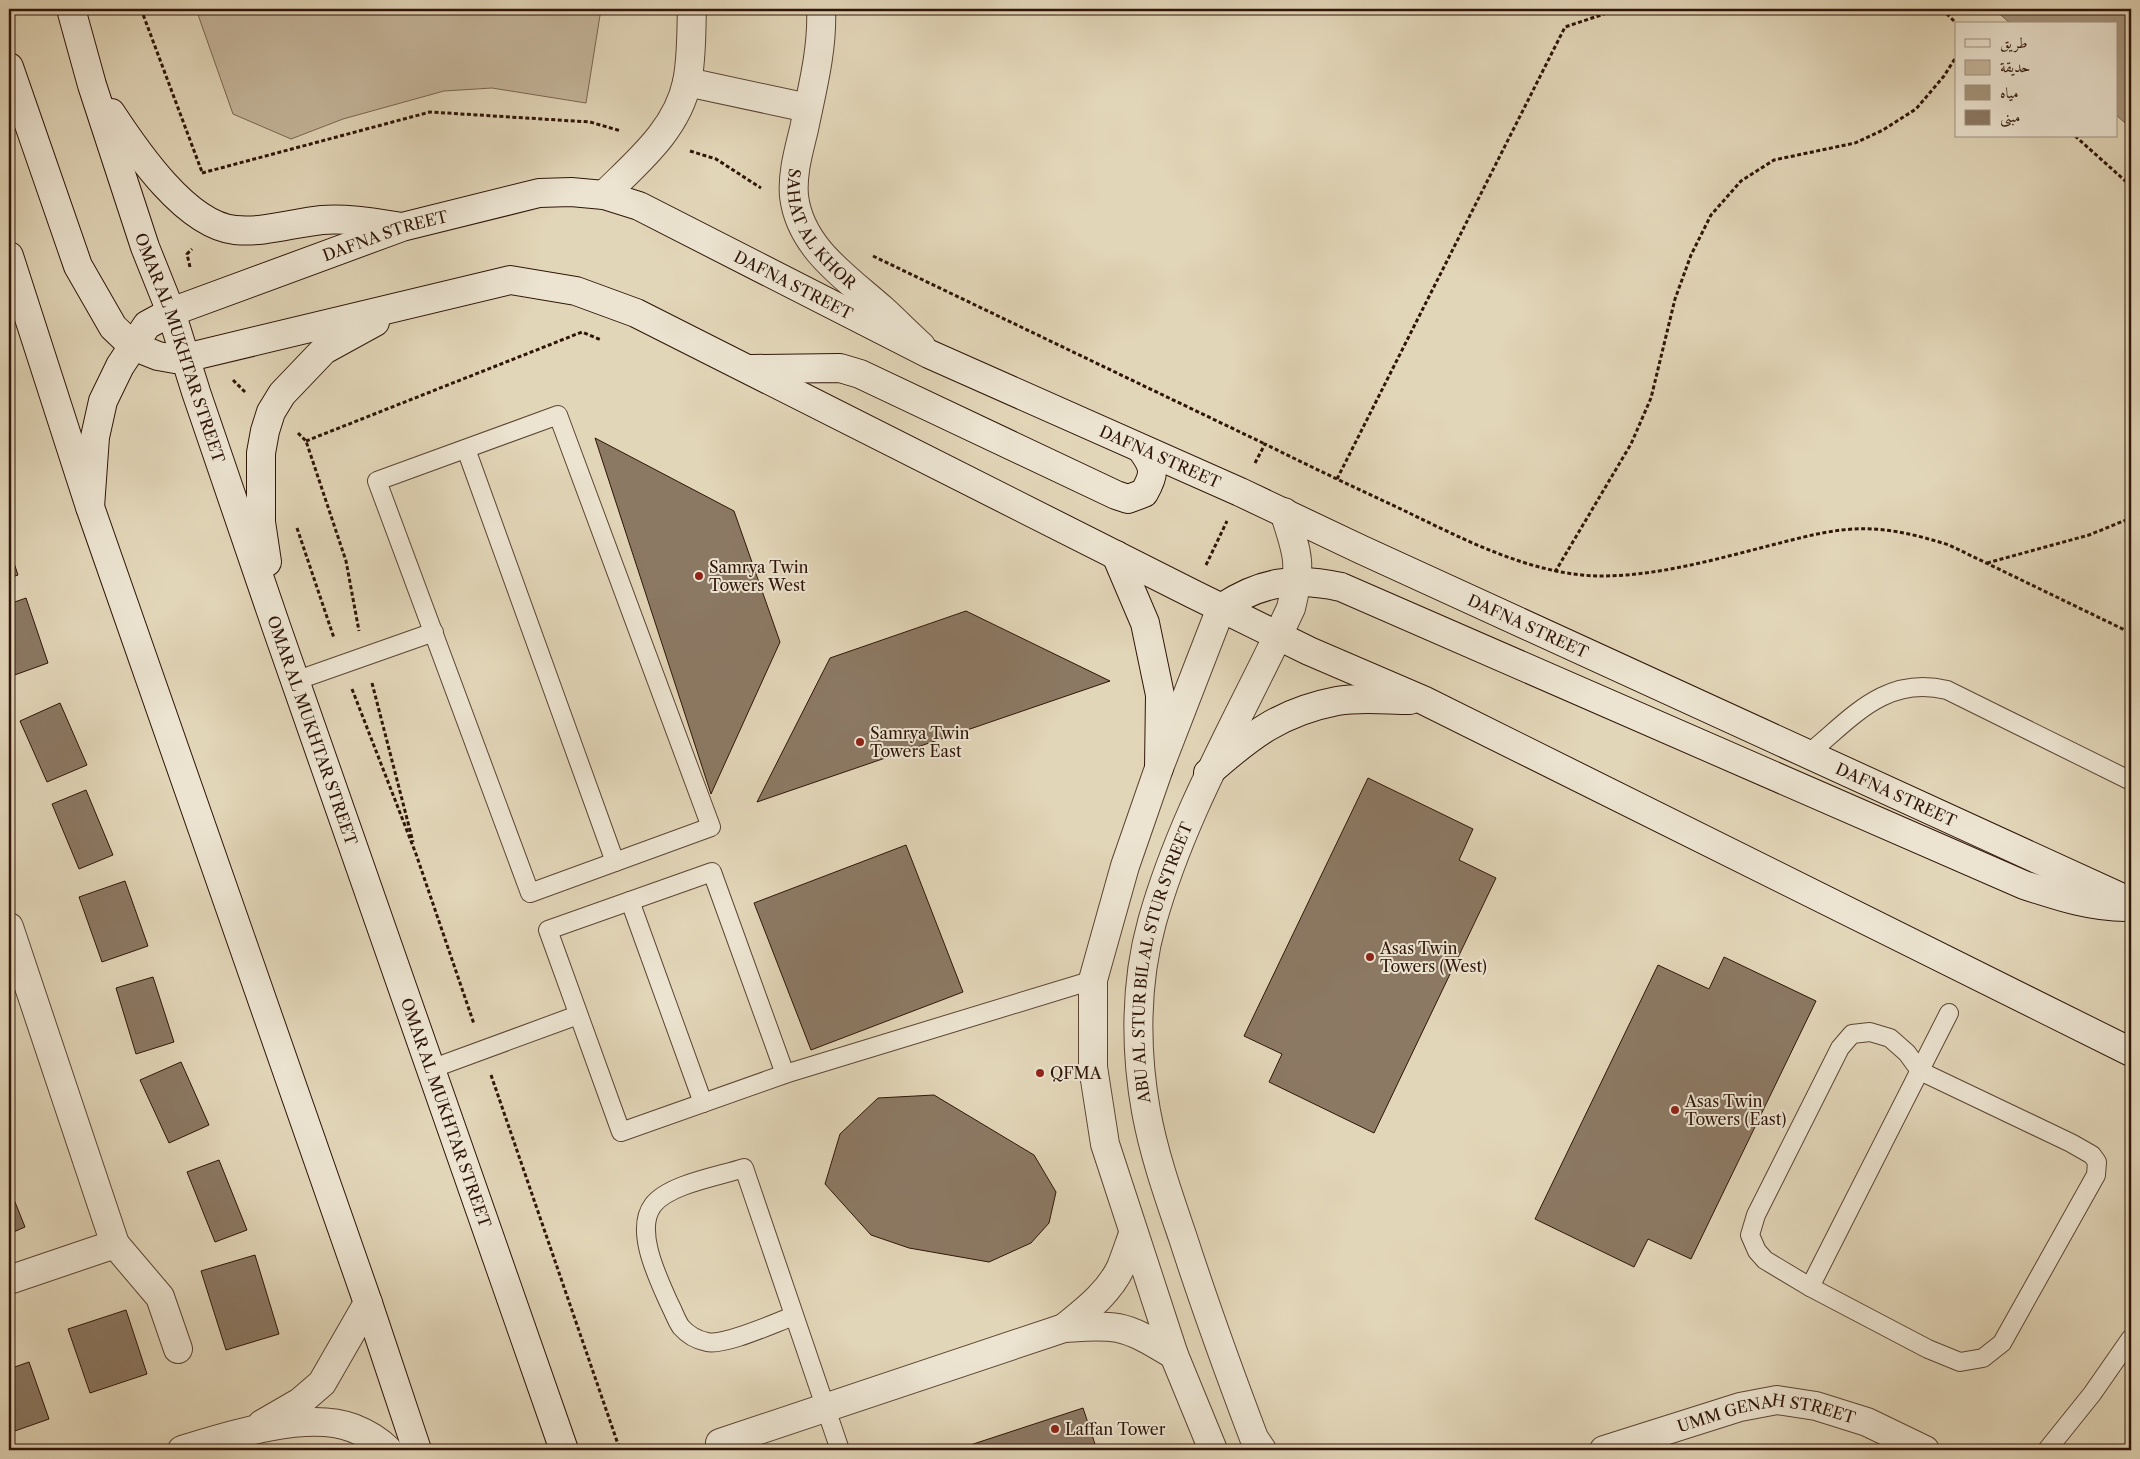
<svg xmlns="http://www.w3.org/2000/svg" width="2140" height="1459" font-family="'Libre Caslon Text',Amiri,serif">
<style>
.green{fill:#c4b59a;stroke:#7a6551}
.water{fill:#a5947c;stroke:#76614e}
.building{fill:#8c7964;stroke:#2f1508}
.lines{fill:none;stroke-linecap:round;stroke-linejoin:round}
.lane-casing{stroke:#5c4534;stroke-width:20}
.street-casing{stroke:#5c4534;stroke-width:30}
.secondary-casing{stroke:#2f1508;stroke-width:30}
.path{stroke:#2f1508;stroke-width:3;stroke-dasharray:4 2.5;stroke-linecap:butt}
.lane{stroke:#ece4d1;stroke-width:18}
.street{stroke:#ece4d1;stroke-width:28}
.secondary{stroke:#ece4d1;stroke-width:28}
.poi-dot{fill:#8f2418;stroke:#ece4d1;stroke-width:2}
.labels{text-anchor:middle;stroke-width:4;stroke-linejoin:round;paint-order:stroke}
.street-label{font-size:16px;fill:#2f1508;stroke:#ece4d1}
.poi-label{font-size:16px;fill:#2f1508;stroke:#ece4d1;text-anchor:start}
</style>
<rect width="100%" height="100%" fill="#e2d6b8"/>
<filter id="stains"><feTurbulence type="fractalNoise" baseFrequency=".004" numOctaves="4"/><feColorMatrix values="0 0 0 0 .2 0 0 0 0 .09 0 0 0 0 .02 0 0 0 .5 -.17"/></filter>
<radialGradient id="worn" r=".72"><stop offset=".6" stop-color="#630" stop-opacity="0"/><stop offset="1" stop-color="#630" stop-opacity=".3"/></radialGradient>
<polygon class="green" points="196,9 601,9 586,103 492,88 444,91 343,119 291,139 233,114"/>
<polygon class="water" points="1994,9 2131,9 2131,128 2116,115 2116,24 2011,24"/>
<g class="building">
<polygon points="595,438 734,511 780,642 711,794"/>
<polygon points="9,548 18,575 9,578"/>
<polygon points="26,598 48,663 9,677 9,604"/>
<polygon points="966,611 1110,681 757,802 830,658"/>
<polygon points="60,703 87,765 47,782 20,721"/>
<polygon points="1368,778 1473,829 1459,860 1496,878 1374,1133 1269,1082 1282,1054 1244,1036"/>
<polygon points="86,790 113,855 79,869 52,804"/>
<polygon points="906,845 963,992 811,1050 754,903"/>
<polygon points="125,881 148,946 102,962 79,897"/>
<polygon points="1724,957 1816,1001 1691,1259 1648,1239 1634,1267 1535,1219 1658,965 1709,989"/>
<polygon points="153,977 174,1042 136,1054 116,988"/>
<polygon points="181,1062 209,1125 169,1143 140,1080"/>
<polygon points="934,1095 1034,1155 1056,1192 1049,1223 1031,1243 989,1262 909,1248 871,1235 825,1184 840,1134 878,1098"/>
<polygon points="219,1160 247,1230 215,1242 187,1172"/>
<polygon points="9,1187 25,1227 9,1234"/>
<polygon points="255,1255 279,1334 226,1350 201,1271"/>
<polygon points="126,1310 147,1374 90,1393 68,1329"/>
<polygon points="29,1362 49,1419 9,1433 9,1369"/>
<polygon points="1083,1408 1097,1450 955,1450"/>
</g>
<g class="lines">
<g class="lane-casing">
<g id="lane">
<polygon points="558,415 711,827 530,893 377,481"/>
<polyline points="466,449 615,862"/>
<polyline points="295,681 434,632"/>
<path d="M1808,754C1852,718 1885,675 1947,690L2131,781"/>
<polygon points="712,872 785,1074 621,1132 548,930"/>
<polyline points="630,901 703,1103"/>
<polygon points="1870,1032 1890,1038 1907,1053 1920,1071 2071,1143 2092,1155 2097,1162 2096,1175 2002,1343 1983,1358 1960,1362 1928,1349 1810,1287 1765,1260 1757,1251 1750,1235 1756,1215 1840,1048 1852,1034"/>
<polyline points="431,1069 578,1015"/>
<polyline points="785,1074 1093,980"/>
<polyline points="1810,1287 1949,1013"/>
<path d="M794,1316C774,1323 725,1346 707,1342C697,1340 688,1335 681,1327C676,1320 673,1310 669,1303C658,1278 634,1230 653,1205C669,1184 720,1176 744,1168L840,1450"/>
<polyline points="2047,1450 2092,1394 2131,1338"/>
</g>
</g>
<g class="street-casing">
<g id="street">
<path id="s1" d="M821,9C823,48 812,90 804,129C799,150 792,173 794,196C800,248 847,278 883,310C896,322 908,334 921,346"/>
<polyline points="687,82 808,108"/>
<path d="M604,195C637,162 677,130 687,82C692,58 691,33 692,9"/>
<polyline points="9,927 115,1244 9,1280"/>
<polyline points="115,1244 160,1297 178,1349"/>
<path d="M1064,1328C1085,1311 1109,1293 1121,1267C1125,1257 1129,1245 1133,1234"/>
<polyline points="262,1424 300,1402 322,1383 368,1303"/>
<path d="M720,1443L1064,1328C1082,1327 1100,1325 1118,1328C1138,1332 1157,1345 1174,1355"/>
<path d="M182,1450C227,1436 307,1410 353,1428C366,1433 379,1441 388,1450"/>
<polyline points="1213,1450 1174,1355 1105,1144 1093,1067 1093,980 1125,866 1159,768 1221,608"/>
<path id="s2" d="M1262,1450L1254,1438C1229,1372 1205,1306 1183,1238C1169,1197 1154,1155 1146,1111C1135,1050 1135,983 1152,922C1183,811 1243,712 1291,608C1302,564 1298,554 1284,512"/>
<path id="s3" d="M1604,1450L1740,1407L1777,1400L1816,1406L1867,1422L1925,1450"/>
</g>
</g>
<g class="secondary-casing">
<g id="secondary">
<path id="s4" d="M71,9L92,85L145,247L171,312L196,392L277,629L564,1450"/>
<polyline points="9,67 78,266 113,327 133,346 158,356 175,359 185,358 510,280 576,291 636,313 1193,594 1309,651 1423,700 2131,1052"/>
<path d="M111,113C136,151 186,225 235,230C264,233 293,223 322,220C348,218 375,223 401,227"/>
<polyline points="9,256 90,507 368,1303 417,1450"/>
<path d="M752,369L840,368L860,374L1116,495L1128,499L1144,493C1155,474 1155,468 1142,450"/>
<path id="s5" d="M90,507L95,437L103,401L120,366L147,325L171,312L402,227L539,193L571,192L604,195L639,206L929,354L1240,492L1360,549L2131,902"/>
<polyline points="1116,555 1145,623 1160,695 1159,768"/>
<polyline points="267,562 261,522 261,453 265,431 271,412 282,394 324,350 375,322"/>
<path d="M1221,608C1262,581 1294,577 1341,587L2024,885C2058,896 2090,907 2126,907"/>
<path d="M1208,773C1250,736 1280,712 1337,701C1360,697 1387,700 1410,700"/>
</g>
</g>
<g class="path">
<polyline points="141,9 202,172"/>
<polyline points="1942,9 1957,24"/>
<polyline points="2075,136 2131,186"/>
<polyline points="690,151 716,159 761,188"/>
<polyline points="202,173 430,112 590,122 621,131"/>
<polyline points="873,256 1265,444"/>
<polyline points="190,267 187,254 192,249"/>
<polyline points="233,380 246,393"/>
<polyline points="298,433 306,441 346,561 359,631"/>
<polyline points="306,441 582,332 601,340"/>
<path d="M1255,463L1265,444C1311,467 1358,489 1405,511C1465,540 1532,575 1600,576C1657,576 1713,560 1768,546C1796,539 1823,531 1853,529C1886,527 1917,535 1949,545L2131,633"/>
<polyline points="1337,479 1565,27 1619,9"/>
<polyline points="297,528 334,638"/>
<polyline points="1987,563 2089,535 2131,518"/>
<polyline points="1206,565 1227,521"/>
<polyline points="1555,572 1631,444 1651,398 1675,299 1691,255 1711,215 1741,181 1774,160 1855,143 1883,130 1916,109 1944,76 1956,57"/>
<polyline points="372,683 413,842"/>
<polyline points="352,689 416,854 474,1024"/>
<polyline points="491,1075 620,1450"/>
</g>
<use href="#lane" class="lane"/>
<use href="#street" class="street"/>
<use href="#secondary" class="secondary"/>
</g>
<g class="poi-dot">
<circle cx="699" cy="576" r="5"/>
<circle cx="860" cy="742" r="5"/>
<circle cx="1370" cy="957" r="5"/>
<circle cx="1040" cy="1073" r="5"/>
<circle cx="1675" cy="1110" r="5"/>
<circle cx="1055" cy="1429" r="5"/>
</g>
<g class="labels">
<g class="street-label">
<text dy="6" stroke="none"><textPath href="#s1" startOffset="231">SAHAT AL KHOR</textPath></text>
<text dy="6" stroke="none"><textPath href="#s5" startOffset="450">DAFNA STREET</textPath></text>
<text dy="6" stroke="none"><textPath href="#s5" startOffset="885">DAFNA STREET</textPath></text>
<text dy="6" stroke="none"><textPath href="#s4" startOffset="356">OMAR AL MUKHTAR STREET</textPath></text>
<text dy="6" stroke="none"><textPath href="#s5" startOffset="1290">DAFNA STREET</textPath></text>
<text dy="6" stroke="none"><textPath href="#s5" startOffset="1695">DAFNA STREET</textPath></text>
<text dy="6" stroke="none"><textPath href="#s4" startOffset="761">OMAR AL MUKHTAR STREET</textPath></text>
<text dy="6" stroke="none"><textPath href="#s5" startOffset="2100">DAFNA STREET</textPath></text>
<text dy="6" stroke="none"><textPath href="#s2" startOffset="511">ABU AL STUR BIL AL STUR STREET</textPath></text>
<text dy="6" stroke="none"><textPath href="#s4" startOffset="1166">OMAR AL MUKHTAR STREET</textPath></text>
<text dy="6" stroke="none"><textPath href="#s3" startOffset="169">UMM GENAH STREET</textPath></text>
</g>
<g class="poi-label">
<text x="709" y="573">Samrya Twin<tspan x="709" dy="18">Towers West</tspan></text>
<text x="870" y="739">Samrya Twin<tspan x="870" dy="18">Towers East</tspan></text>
<text x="1380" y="954">Asas Twin<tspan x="1380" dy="18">Towers (West)</tspan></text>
<text x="1050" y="1079">QFMA</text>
<text x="1685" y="1107">Asas Twin<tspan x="1685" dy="18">Towers (East)</tspan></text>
<text x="1065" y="1435">Laffan Tower</text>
</g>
</g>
<rect width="2140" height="1459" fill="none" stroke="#e2d6b8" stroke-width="30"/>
<rect x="10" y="10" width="2120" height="1439" fill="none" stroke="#2f1508" stroke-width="2.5"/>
<rect x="15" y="15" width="2110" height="1429" fill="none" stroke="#2f1508"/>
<rect x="1955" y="22" width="162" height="115" fill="#ece4d1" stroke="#a09181"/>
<rect x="1965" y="39" width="25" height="8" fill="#ece4d1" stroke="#a09181"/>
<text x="2000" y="48" font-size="15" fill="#2f1508">طريق</text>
<rect x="1965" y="60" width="25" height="15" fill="#c4b59a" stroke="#a09181"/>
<text x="2000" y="72" font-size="15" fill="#2f1508">حديقة</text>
<rect x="1965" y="85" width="25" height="15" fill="#a5947c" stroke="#a09181"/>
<text x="2000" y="98" font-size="15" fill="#2f1508">مياه</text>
<rect x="1965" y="110" width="25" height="15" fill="#8c7964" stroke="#a09181"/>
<text x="2000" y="122" font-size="15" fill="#2f1508">مبنى</text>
<rect width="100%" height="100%" filter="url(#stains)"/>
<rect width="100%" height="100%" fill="url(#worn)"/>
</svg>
